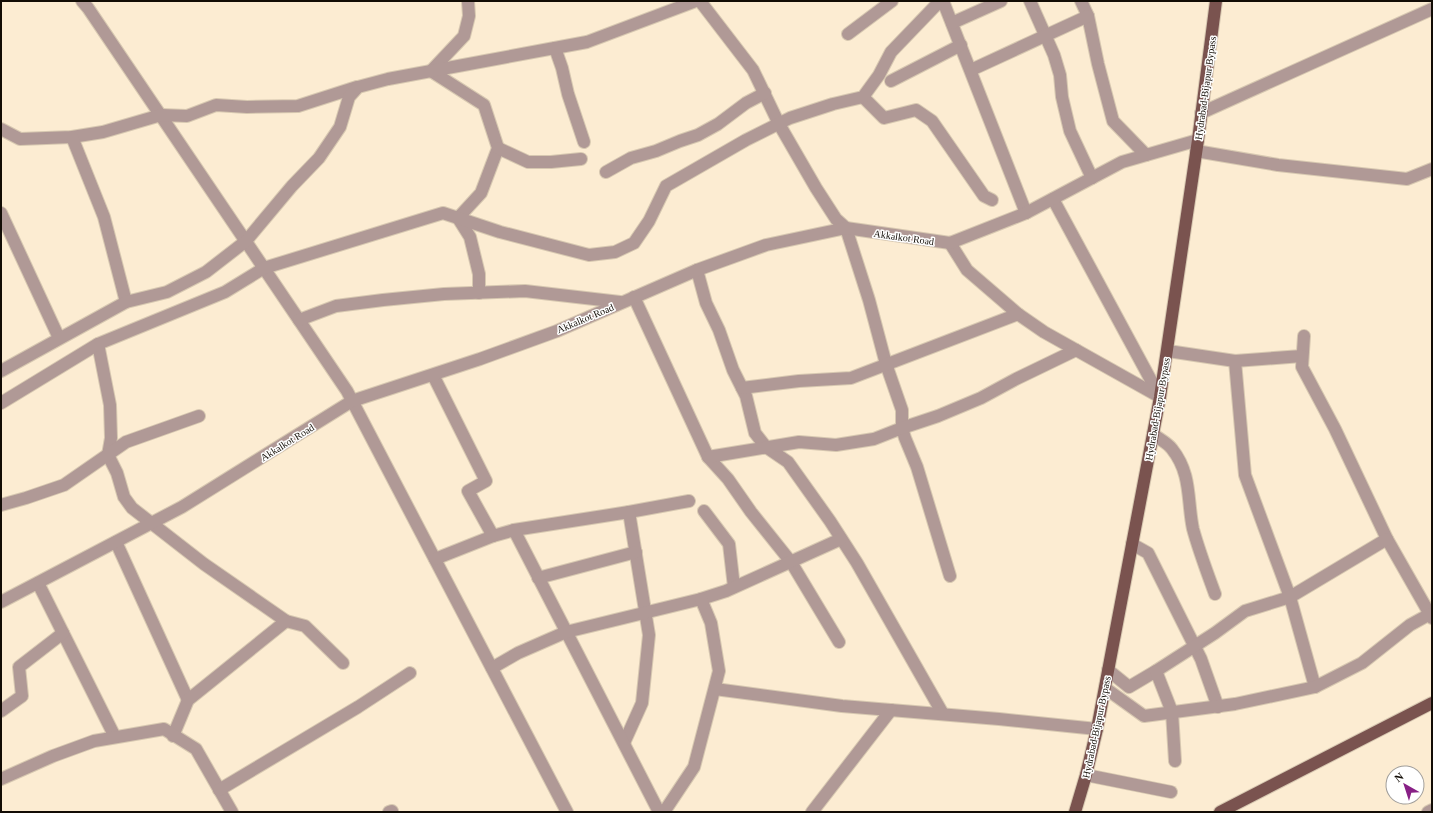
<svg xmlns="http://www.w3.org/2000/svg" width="1433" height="813" font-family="Georgia,serif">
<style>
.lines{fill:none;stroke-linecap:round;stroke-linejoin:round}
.minor-casing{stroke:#d7c8b1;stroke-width:14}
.major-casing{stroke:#d7c8b1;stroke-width:14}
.minor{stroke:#b09996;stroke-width:12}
.major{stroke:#7a534f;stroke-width:12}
.labels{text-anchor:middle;stroke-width:3;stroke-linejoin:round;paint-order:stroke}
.street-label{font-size:10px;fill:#120c05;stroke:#fff}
</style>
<rect width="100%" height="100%" fill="#fcecd2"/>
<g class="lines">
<g class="minor-casing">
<g id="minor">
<polyline points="82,1 88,8 347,391 567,812"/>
<polyline points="468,1 469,16 464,36 431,71 484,105 498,148 481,193 458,218 470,237 479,274 479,293"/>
<polyline points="700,1 753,70 779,124 816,188 836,219 846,228 869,300 886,364 902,410 902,428 905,438 917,467 950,576"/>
<polyline points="943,1 1026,213"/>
<polyline points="1030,1 1054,55 1060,75 1062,97 1070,131 1092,178"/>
<polyline points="1081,1 1088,16 1098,64 1113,121 1146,155"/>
<polyline points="952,23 1001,1"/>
<polyline points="848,34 892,1"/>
<polyline points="555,48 562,68 568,94 584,142"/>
<polyline points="971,70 1088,16"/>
<polyline points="891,81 961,45"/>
<polyline points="863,97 884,118 916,110 932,121 984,196 992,200"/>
<polyline points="1201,113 1432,9"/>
<polyline points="1,129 20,139 72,137 103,132 161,115 187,116 216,105 247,107 298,106 357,87"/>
<polyline points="72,137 104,217 126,302"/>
<polyline points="498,148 528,162 551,162 581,159"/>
<polyline points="1196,151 1278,165 1407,179 1432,169"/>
<polyline points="606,172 631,158 656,151 680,141 698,135 718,124 746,103 765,93"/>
<polyline points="1053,199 1160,397"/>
<polyline points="1,213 59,338"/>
<polyline points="950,243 967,270 1018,314 1044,332 1160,397"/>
<polyline points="697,270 706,303 719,330 733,370 746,396 755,433 766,447 788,462 830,521 857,563 943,714"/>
<polyline points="634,297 708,457 728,479 751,512 791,562 839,642"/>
<polyline points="299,320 336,306 383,300 444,294 525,291 620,302"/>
<polyline points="1304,336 1302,367 1335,429 1387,539 1432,618"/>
<polyline points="98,344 110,405 111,438 108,455 117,473 124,497 132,508 204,564 286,621 305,626 343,663"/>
<polyline points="1168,351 1235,361 1302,356"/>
<polyline points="1235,361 1245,475 1290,597 1315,687"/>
<polyline points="1,371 126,302 167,292 206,272 246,241 292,186 319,158 340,127 349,97 358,87 388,79 587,42 696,1"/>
<polyline points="433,375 486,481 468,491 493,536"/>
<polyline points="742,388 799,381 851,378 1018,314"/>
<polyline points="1,403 98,344 225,292 264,268 443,213 500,232 589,255 615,252 634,243 649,221 666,186 746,140 790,118 833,104 863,97 879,75 891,52 940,1"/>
<path d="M1153,434C1159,439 1168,443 1172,449C1192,474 1187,501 1193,529C1199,551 1207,572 1215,594"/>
<polyline points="708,457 799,442 836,445 874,439 902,428 938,416 981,398 1016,379 1076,350"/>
<polyline points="1,505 26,498 64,485 126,442 199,416"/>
<polyline points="704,511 729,544 734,587"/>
<polyline points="629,512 689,501"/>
<polyline points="514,530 629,512 649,635 642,703 624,743"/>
<polyline points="116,542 188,700"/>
<polyline points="1132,544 1148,553 1201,659 1218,707"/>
<polyline points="435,559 493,536 514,530 659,812"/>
<polyline points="538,578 636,552"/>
<polyline points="38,583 115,737"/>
<polyline points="1,602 182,507 352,401 480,359 557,331 697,270 766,245 846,228 950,243 1026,213 1122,162 1198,140"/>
<polyline points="492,668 518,653 566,632 701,599 726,591 841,539"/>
<polyline points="1108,670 1129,687 1156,671 1215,633 1245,611 1290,597 1387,539"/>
<polyline points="1156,671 1172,712 1175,761"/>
<polyline points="1105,688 1144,716 1235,704 1315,687 1362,663 1410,625 1430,614"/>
<polyline points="715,689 842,706 999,719 1097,729"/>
<polyline points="1,711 22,696 19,667 63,633"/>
<polyline points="173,736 188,700 286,621"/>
<polyline points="1086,775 1171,792"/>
<polyline points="1,779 53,756 94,741 164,729 196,749 232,812"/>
<polyline points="219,790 358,707 410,673"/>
<polyline points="389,812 392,811"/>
<polyline points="664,812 694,767 719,671 711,623 701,599"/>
<polyline points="812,812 891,710"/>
<polyline points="1428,812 1432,810"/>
</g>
</g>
<g class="major-casing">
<g id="major">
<polyline points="1075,812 1086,775 1097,729 1160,397 1198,140 1216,1"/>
<polyline points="1220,812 1432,703"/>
</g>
</g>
<use href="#minor" class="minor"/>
<use href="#major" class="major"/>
</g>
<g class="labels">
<g class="street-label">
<text transform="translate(1205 88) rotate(-82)" y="4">Hydrabad-Bijapur Bypass</text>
<text transform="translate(904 237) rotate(8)" y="4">Akkalkot Road</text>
<text transform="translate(585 318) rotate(-23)" y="4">Akkalkot Road</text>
<text transform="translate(1157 409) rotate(-80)" y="4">Hydrabad-Bijapur Bypass</text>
<text transform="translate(287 442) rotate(-32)" y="4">Akkalkot Road</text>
<text transform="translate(1096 727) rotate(-78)" y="4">Hydrabad-Bijapur Bypass</text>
</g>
</g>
<rect width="1433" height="813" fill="none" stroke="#120c05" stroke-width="4"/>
<g transform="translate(1405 785) rotate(321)"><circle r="19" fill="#ffffff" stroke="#a09e9b"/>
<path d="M0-3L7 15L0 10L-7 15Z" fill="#882086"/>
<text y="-6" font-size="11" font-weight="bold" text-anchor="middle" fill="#120c05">N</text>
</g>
</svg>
